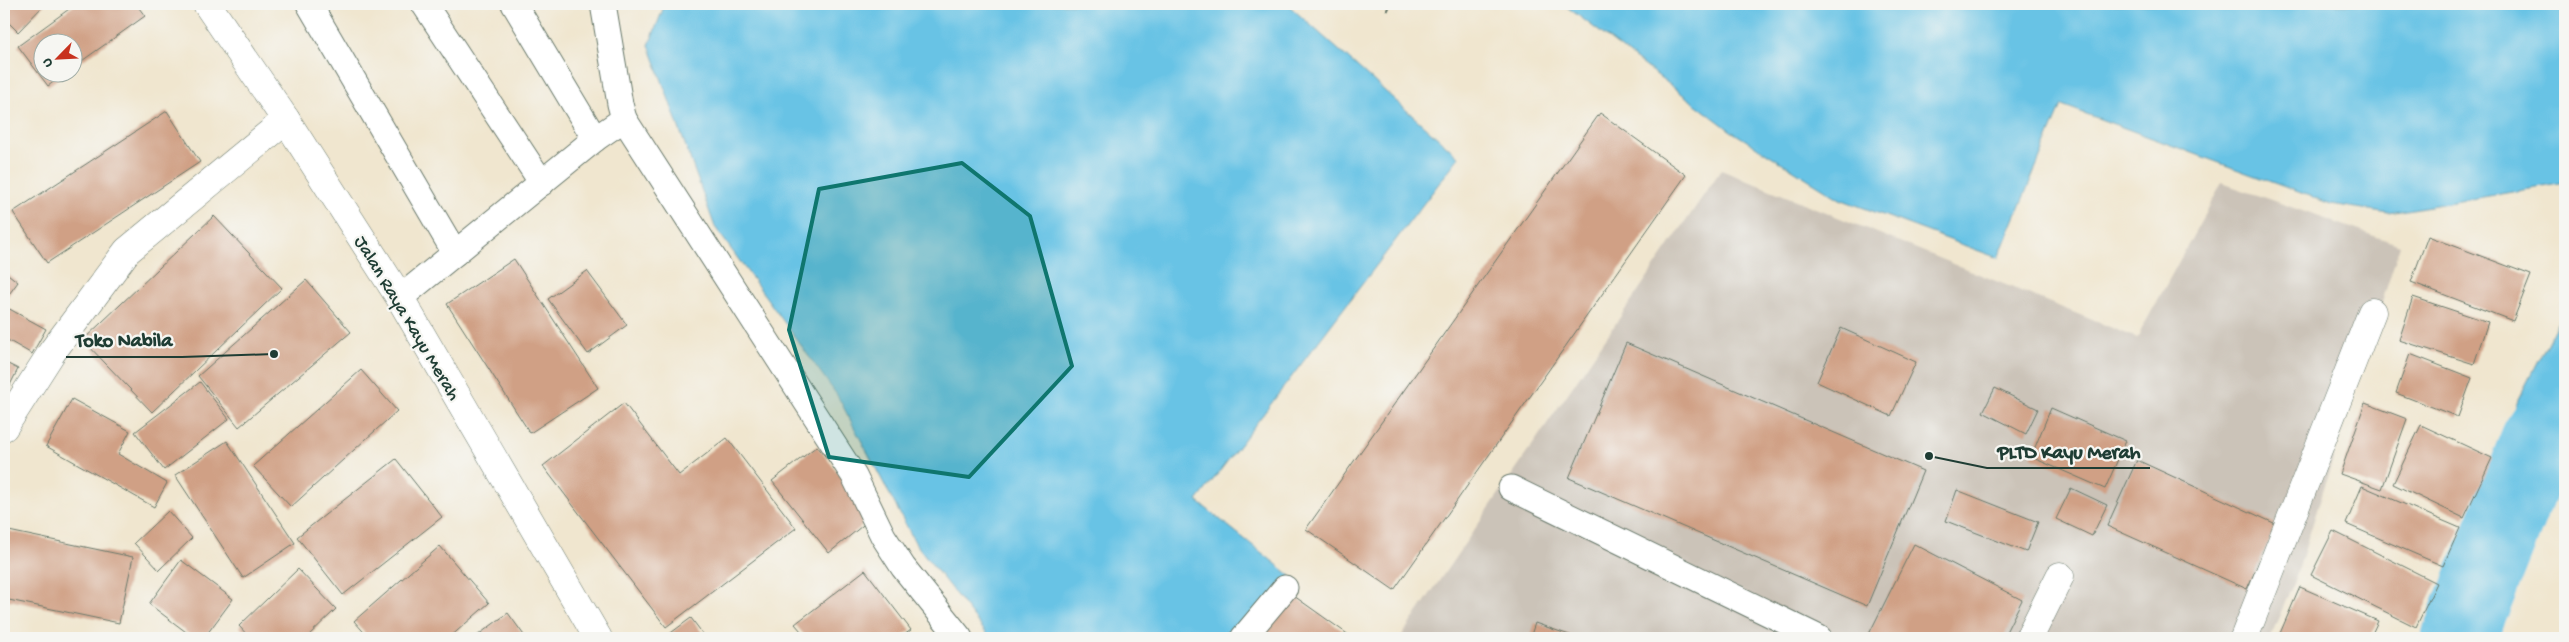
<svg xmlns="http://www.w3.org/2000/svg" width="2569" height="642" font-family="'Gochi Hand',sans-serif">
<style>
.industrial{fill:#cbc3b8}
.water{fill:#67c3e5;stroke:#43808c}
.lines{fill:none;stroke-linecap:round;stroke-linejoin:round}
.river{stroke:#67c3e5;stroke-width:75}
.building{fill:#d0a085}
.lane-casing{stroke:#68786a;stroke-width:27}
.street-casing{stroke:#68786a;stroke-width:29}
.highway-casing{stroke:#68786a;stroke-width:29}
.path{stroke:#68786a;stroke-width:3;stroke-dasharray:4 4;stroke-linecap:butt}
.lane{stroke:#fff;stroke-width:25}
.street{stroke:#fff;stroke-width:28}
.highway{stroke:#fff;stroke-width:28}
.marked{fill:#0f766e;fill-opacity:0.2;stroke:#0f766e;stroke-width:4;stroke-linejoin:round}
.labels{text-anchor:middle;stroke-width:4.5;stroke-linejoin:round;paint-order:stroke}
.street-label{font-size:19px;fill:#1f3d34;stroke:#f6f6f2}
.leader{fill:none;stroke:#1f3d34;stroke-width:2}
.callout-dot{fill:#1f3d34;stroke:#f6f6f2;stroke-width:2}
.callout-label{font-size:20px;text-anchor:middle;font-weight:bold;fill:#1f3d34;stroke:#f6f6f2;stroke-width:4.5;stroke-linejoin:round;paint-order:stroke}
</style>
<rect width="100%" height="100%" fill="#f6f6f2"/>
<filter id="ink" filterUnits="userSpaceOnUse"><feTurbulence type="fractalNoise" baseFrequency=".02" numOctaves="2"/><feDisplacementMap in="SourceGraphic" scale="10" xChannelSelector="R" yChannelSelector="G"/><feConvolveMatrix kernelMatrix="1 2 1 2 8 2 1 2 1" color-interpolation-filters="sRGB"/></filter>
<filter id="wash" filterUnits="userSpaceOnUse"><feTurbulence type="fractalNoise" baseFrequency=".0096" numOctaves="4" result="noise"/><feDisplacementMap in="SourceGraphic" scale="20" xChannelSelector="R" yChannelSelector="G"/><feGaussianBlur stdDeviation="1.12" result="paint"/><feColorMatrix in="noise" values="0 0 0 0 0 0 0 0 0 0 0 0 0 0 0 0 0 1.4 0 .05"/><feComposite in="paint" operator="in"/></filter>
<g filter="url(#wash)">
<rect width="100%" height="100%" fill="#f0e6cf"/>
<polygon class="industrial" points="1721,170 2137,338 2222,183 2400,245 2297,574 2270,638 1400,638"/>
<g class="water">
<polygon points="665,4 1287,4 1459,157 1197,501 1291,576 1227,638 990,638 916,544 837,395 715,227 649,45"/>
<polygon points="1563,4 2565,4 2565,183 2389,213 2331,204 2062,105 1998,258 1840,199 1731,131"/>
<polygon points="2565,308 2565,483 2497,578 2465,568 2518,400"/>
</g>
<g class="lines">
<polyline class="river" points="2459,638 2538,440 2565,401"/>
</g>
<g id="blocks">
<g class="building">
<polygon points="4,4 45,4 18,32 4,18"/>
<polygon points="76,4 136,4 145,16 72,68 72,42 42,42 42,72 67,72 48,86 18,46"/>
<polygon points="167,111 200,162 47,263 13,212"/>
<polygon points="1600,113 1686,175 1394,590 1306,529"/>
<polygon points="214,216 282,288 152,412 83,340"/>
<polygon points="2428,236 2531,275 2513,321 2411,282"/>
<polygon points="514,259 598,388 530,433 447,304"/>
<polygon points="4,271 18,282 4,301"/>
<polygon points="587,271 627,325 588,354 548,299"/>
<polygon points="306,280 351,332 239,427 198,376"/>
<polygon points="2413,297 2488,322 2474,364 2399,340"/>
<polygon points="4,306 46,329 32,354 4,338"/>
<polygon points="1841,328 1916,362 1891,416 1817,382"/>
<polygon points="1626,343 1923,471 1867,606 1569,478"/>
<polygon points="2410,354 2472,378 2458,417 2396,393"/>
<polygon points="4,362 18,369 4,397"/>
<polygon points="361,370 397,411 291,507 253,466"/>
<polygon points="200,382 229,419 164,470 135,432"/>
<polygon points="1995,388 2038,409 2026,434 1983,412"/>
<polygon points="72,399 130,431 118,454 167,483 154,507 46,446"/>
<polygon points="624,403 679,475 727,438 796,528 666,627 543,466"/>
<polygon points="2365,403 2407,419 2382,489 2340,474"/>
<polygon points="2051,408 2126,441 2105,489 2031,457"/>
<polygon points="2421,425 2492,458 2464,518 2393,484"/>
<polygon points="227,441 295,543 243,578 175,475"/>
<polygon points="817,446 873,517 829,553 772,481"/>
<polygon points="396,459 442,517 343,595 297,537"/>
<polygon points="2137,460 2276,524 2247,589 2107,526"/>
<polygon points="2362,486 2460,528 2443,566 2346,524"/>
<polygon points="2071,488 2107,505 2092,536 2056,519"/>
<polygon points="1957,490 2038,522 2026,552 1946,521"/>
<polygon points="168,511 192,538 159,570 134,543"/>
<polygon points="4,530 133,557 119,623 4,599"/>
<polygon points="2333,531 2437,583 2416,627 2311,575"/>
<polygon points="1914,544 2022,600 2003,638 1867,638"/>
<polygon points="440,546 489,603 449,638 369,638 354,621"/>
<polygon points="181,560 233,599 204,638 194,638 149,604"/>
<polygon points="298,569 336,609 306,638 250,638 239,626"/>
<polygon points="865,570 911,630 900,638 807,638 795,624"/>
<polygon points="2300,587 2378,621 2370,638 2278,638"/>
<polygon points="1287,591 1353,638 1253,638"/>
<polygon points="508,613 526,638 474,638"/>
<polygon points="691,618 706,638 664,638"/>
<polygon points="1535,623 1578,638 1530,638"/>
</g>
</g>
</g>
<g filter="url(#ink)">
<use href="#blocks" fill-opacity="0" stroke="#68786a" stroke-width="1"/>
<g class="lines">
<g class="lane-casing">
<g id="lane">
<polyline points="309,4 455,253"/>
<polyline points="424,4 542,183"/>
<polyline points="514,4 595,139"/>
<polyline points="603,4 620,104 624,119"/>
<polyline points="400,298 595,139 624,119 854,476 883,536 903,567 960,638"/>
<polyline points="1511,488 1819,638"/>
<polyline points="1243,638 1285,588"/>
</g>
</g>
<g class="street-casing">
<g id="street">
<polyline points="4,427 52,352 127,251 286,120"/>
<polyline points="2029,638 2060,576"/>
<polyline points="2244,638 2372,312"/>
</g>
</g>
<g class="highway-casing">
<polyline id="highway" points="207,4 286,120 400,298 598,638"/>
</g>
<polyline class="path" points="1387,11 1390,4"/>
<use href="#lane" class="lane"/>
<use href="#street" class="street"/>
<use href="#highway" class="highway"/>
</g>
</g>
<path class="marked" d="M962,163L1030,216L1072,366L969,477L829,457L789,330L819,189Z"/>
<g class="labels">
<g class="street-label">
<text transform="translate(409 317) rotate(59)" y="7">Jalan Raya Kayu Merah</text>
</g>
</g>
<path class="leader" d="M274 354L182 357H66M1929 456L1987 468H2150"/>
<g class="callout-dot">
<circle cx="274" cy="354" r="5"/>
<circle cx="1929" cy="456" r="5"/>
</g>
<g class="callout-label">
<text x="124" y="346">Toko Nabila</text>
<text x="2069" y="458">PLTD Kayu Merah</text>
</g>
<rect width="2569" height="642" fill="none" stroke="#f6f6f2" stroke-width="20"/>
<g transform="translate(58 58) rotate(246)"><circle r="24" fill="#f6f6f2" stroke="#a0aca6"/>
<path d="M0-4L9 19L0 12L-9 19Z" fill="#c8321e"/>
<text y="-8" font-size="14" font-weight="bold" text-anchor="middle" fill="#1f3d34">U</text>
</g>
</svg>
